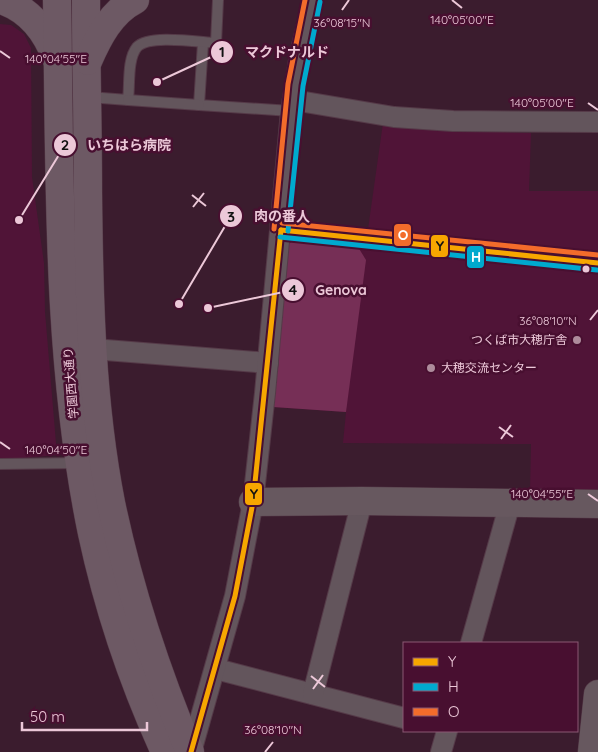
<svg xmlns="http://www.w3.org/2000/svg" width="598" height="752" font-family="Quicksand,'Noto Sans JP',sans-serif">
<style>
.built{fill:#501437}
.green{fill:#762f56}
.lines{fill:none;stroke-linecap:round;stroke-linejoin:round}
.lane-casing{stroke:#553a48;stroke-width:12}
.street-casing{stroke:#553a48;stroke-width:22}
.secondary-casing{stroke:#553a48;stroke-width:29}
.highway-casing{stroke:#553a48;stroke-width:29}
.lane{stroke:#63555c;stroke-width:10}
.street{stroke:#63555c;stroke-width:20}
.secondary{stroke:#67585f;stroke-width:28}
.highway{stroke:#6d5964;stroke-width:28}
.bus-1-casing{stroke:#480f30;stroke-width:9}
.bus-2-casing{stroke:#480f30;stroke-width:9}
.bus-3-casing{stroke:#480f30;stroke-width:9}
.bus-1{stroke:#f7a600;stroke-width:5}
.bus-2{stroke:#00a9ce;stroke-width:5}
.bus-3{stroke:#f36c2b;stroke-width:5}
.ticks{fill:none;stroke:#ecc8d8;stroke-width:2}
.bus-dot{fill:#ecc8d8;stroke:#480f30;stroke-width:2}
.poi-dot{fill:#ae8c9c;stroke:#480f30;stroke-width:2}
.labels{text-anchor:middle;stroke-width:5;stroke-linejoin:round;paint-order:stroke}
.poi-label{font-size:12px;fill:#ecc8d8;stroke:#480f30;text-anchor:end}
.street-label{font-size:12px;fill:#ecc8d8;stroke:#480f30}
.ticks-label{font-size:12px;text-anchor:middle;fill:#ecc8d8;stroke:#480f30;stroke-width:5;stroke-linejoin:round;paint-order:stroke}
.leader{fill:none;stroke:#ecc8d8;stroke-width:2}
.callout-dot{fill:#ecc8d8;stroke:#480f30;stroke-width:2}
.mark-label{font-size:15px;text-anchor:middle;font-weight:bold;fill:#111}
.callout-label{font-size:14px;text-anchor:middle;font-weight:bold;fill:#ecc8d8;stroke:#480f30;stroke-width:5;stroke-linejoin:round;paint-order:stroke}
.line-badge{stroke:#480f30;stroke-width:2}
.badge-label{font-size:14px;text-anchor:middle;font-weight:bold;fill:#fff}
.pale-badge-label{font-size:14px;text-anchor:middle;font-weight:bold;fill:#111}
</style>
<rect width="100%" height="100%" fill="#3b1c2e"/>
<g class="built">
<polygon points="0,24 11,25 24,34 31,48 32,177 44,263 45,312 57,455 0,460"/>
<polygon points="383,123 435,130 531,133 529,191 598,191 598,493 530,491 531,444 343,443 346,412 273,407 290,221 368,229"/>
</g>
<polygon class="green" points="292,241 358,247 366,260 346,412 273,407 287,246"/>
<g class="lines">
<g class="lane-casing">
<g id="lane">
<polyline points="203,43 199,105 291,111"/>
<path d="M89,97L128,100C130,85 127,59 137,47C149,34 198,42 216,43L218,0"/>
<polyline points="128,100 199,105"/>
<polyline points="281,230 598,263"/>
<polyline points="0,464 79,463"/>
</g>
</g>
<g class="street-casing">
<g id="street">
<polyline points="293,100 394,117 453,121 598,122"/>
<polyline points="93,349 268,363"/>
<polyline points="471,643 510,503"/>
<polyline points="216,669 404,718"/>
<polyline points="313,694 362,501"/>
<polyline points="191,752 235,596 253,502 265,393 291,111 300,54 313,0"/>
<polyline points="441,752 447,731"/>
</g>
</g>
<g class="secondary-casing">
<g id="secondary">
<polyline points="253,502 362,501 598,504"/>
<polyline points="592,752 598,694"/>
</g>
</g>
<g class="highway-casing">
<g id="highway">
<path d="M1,0C29,9 46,31 56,58"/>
<path d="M57,0C60,177 56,359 92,533C108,608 133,682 165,752"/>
<path d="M86,0C86,64 88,128 88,192C89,296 91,401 111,503C129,589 156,671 190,752"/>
<path d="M88,61C98,38 111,12 135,0"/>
</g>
</g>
<use href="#lane" class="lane"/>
<use href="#street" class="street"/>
<use href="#secondary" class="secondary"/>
<use href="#highway" class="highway"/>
<g class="bus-1-casing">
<g id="bus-1">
<polyline points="281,230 598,263"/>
<polyline points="191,752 235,596 253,502 281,230"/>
</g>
</g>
<g class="bus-2-casing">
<g id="bus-2">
<polyline points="288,231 303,86 320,2"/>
<polyline points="280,237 597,270"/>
</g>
</g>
<g class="bus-3-casing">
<g id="bus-3">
<polyline points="282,223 598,255"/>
<polyline points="274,229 288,84 305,0"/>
</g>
</g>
<use href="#bus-1" class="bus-1"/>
<use href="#bus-2" class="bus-2"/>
<use href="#bus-3" class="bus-3"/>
</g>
<path class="ticks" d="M452,0L462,8M342,10L349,0M0,51L10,58M588,103L598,110M192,195L206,206M193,207L204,193M590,320L598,310M499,427L513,437M501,439L511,425M0,442L10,449M588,494L598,501M311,676L325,687M313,689L323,675M265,752L273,742"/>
<circle class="bus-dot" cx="586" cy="269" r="4.5"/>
<g class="poi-dot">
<circle cx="577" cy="340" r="5"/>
<circle cx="431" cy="368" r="5"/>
</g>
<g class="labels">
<g class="poi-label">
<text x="567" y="344">つくば市大穂庁舎</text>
<text x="441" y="372" text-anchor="start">大穂交流センター</text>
</g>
<g class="street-label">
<text transform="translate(71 383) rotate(-95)" y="4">学園西大通り</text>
</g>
</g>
<g class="ticks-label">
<text x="462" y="24">140°05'00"E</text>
<text x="342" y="27">36°08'15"N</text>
<text x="56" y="63">140°04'55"E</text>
<text x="542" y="107">140°05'00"E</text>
<text x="548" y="325">36°08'10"N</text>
<text x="56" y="454">140°04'50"E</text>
<text x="542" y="498">140°04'55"E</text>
<text x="273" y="734">36°08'10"N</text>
</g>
<path class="leader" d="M157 82L222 52M19 220L65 145M179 304L231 216M208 308L293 290"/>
<g class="callout-dot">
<circle cx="157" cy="82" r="5"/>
<circle cx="19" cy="220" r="5"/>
<circle cx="179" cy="304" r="5"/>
<circle cx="208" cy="308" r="5"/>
<circle cx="222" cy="52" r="12"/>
<circle cx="65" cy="145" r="12"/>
<circle cx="231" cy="216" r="12"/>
<circle cx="293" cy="290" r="12"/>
</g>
<g class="mark-label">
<text x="222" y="57">1</text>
<text x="65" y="150">2</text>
<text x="231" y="222">3</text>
<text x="293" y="295">4</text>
</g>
<g class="callout-label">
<text x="287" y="57">マクドナルド</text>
<text x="129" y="150">いちはら病院</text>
<text x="282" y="221">肉の番人</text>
<text x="341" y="295">Genova</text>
</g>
<g class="line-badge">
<rect x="393" y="223" width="19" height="24" rx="5" fill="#f36c2b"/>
<rect x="430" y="234" width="19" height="24" rx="5" fill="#f7a600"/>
<rect x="466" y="245" width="19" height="24" rx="5" fill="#00a9ce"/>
<rect x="244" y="482" width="19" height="24" rx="5" fill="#f7a600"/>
</g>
<g class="badge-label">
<text x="403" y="240">O</text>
<text x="476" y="262">H</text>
</g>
<g class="pale-badge-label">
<text x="440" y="251">Y</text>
<text x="254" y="499">Y</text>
</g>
<rect x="403" y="642" width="175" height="90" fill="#480f30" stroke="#8a5973"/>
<rect x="413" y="658" width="25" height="8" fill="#f7a600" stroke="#8a5973"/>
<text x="448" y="667" font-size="15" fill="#ecc8d8">Y</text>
<rect x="413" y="683" width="25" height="8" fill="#00a9ce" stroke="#8a5973"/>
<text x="448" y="692" font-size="15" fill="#ecc8d8">H</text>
<rect x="413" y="708" width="25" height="8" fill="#f36c2b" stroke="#8a5973"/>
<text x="448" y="717" font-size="15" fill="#ecc8d8">O</text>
<path d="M22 722v8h125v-8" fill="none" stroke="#ecc8d8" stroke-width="2.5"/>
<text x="30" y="722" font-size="15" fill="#ecc8d8" stroke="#480f30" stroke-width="4" paint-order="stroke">50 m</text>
</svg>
